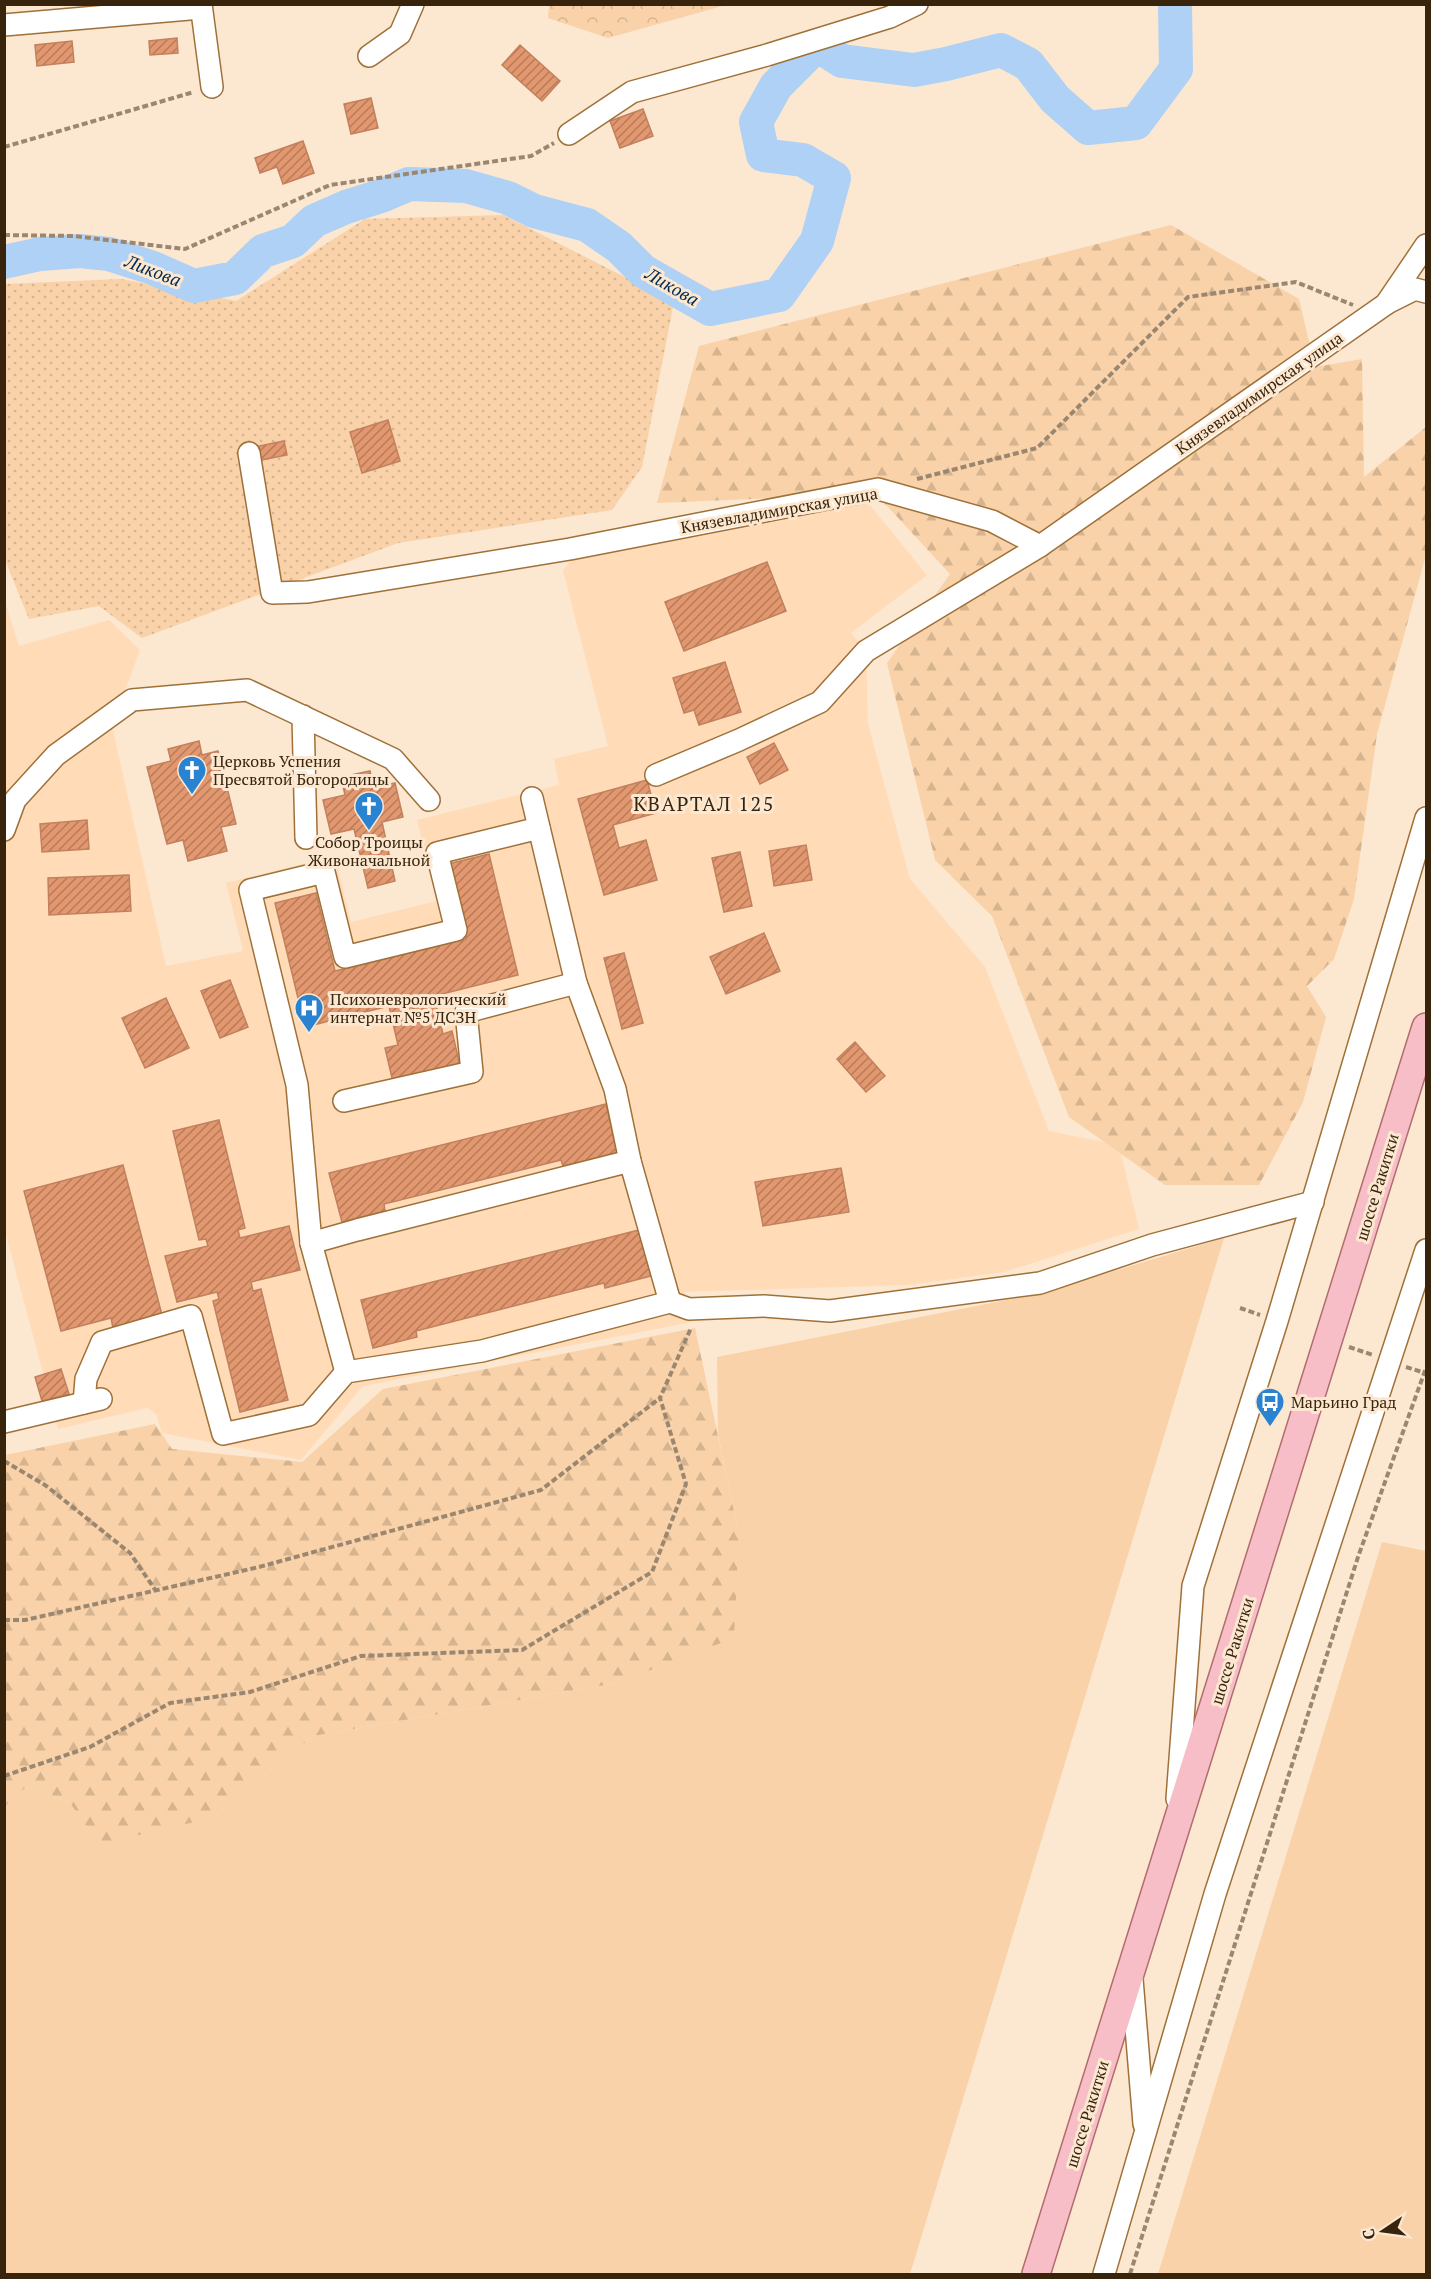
<svg xmlns="http://www.w3.org/2000/svg" width="1431" height="2279" font-family="'PT Serif',serif">
<style>
.built{fill:#ffdcb7}
.grass{fill:#f9d2a9}
.forest{fill:url(#forest-firs)}
.park{fill:url(#park-crowns)}
.garden{fill:url(#garden-dots)}
.lines{fill:none;stroke-linecap:round;stroke-linejoin:round}
.river{stroke:#aed1f5;stroke-width:34}
.building{fill:url(#building-hatch);stroke:#c2815e;stroke-width:1.5}
.minor-casing{stroke:#9f7139;stroke-width:24}
.major-casing{stroke:#b26c6e;stroke-width:30}
.path{stroke:#9b8770;stroke-width:4;stroke-dasharray:6 3;stroke-linecap:butt}
.minor{stroke:#fff;stroke-width:21}
.major{stroke:#f8bec7;stroke-width:27}
.labels{text-anchor:middle;stroke-width:6;stroke-linejoin:round;paint-order:stroke}
.street-label{font-size:16px;fill:#38240d;stroke:#fce7d0}
.poi-label{font-size:16px;fill:#38240d;stroke:#fce7d0;text-anchor:start}
.water-label{font-size:18px;font-style:italic;fill:#002a4f;stroke:#fce7d0}
.quarter-label{font-size:20px;letter-spacing:1.5px;fill:#38240d;stroke:#fce7d0}
</style>
<defs>
<pattern id="forest-firs" width="22" height="20" patternUnits="userSpaceOnUse" patternTransform="scale(1.5)"><rect width="22" height="20" fill="#f9d2a9"/><path d="M5 1l3.5 6h-7zM16 11l3.5 6h-7z" fill="#d6b490"/></pattern>
<pattern id="park-crowns" width="20" height="18" patternUnits="userSpaceOnUse" patternTransform="scale(1.5)"><rect width="20" height="18" fill="#f9d2a9"/><path d="M2 6a3 3 0 1 1 6 0M12 15a3 3 0 1 1 6 0" fill="none" stroke="#d6b490"/></pattern>
<pattern id="garden-dots" width="8" height="8" patternUnits="userSpaceOnUse" patternTransform="scale(1.5)"><rect width="8" height="8" fill="#f9d2a9"/><path d="M2 2h.1M6 6h.1" fill="none" stroke="#d6b490" stroke-width="1.8" stroke-linecap="round"/></pattern>
<pattern id="building-hatch" width="6" height="6" patternUnits="userSpaceOnUse" patternTransform="scale(1.5)"><rect width="6" height="6" fill="#e2976f"/><path d="M-1 1l2-2M0 6l6-6M5 7l2-2" fill="none" stroke="#b87b5a"/></pattern>
</defs>
<rect width="100%" height="100%" fill="#fce7d0"/>
<polygon class="built" points="864,498 927,575 851,633 866,651 868,724 910,879 985,967 1049,1131 1119,1145 1139,1229 1004,1272 908,1285 685,1292 692,1322 363,1386 301,1460 162,1433 156,1414 147,1408 58,1429 5,1231 4,598 19,646 109,620 140,650 112,726 166,966 243,951 226,883 335,856 351,922 437,901 417,820 559,785 554,759 608,746 563,570 578,552"/>
<g class="grass">
<polygon points="1224,1238 910,2274 5,2274 4,1806 27,1786 70,1803 212,1818 313,1736 617,1683 739,1535 718,1435 717,1357 1037,1294"/>
<polygon points="1382,1542 1426,1551 1426,2274 1158,2274"/>
</g>
<g class="forest">
<polygon points="1171,225 1299,299 1315,367 1362,359 1364,477 1426,427 1426,555 1377,734 1354,899 1334,959 1307,986 1326,1017 1303,1102 1259,1185 1165,1185 1069,1117 992,916 935,860 887,663 950,574 876,494 657,503 699,346"/>
<polygon points="695,1328 739,1535 734,1638 617,1683 313,1736 212,1818 99,1844 70,1803 27,1786 5,1806 5,1455 155,1424 172,1449 302,1462 383,1389"/>
</g>
<polygon class="park" points="549,5 549,4 726,5 608,38 548,18"/>
<polygon class="garden" points="503,215 674,302 642,467 612,510 398,543 142,638 99,606 29,619 5,560 4,284 121,279 236,301 365,219"/>
<g class="lines">
<polyline class="river" points="4,262 40,254 80,251 109,254 153,268 194,286 235,278 263,251 293,241 314,221 346,207 381,196 409,184 466,186 508,198 534,211 587,225 619,247 643,271 710,309 779,295 817,241 834,178 803,160 763,155 756,122 776,86 817,45 842,61 914,70 946,64 1001,50 1028,64 1055,99 1088,128 1136,123 1176,69 1175,4"/>
</g>
<g class="building">
<polygon points="177,38 178,53 150,55 149,41"/>
<polygon points="72,41 74,62 37,66 35,45"/>
<polygon points="520,45 560,81 542,101 502,65"/>
<polygon points="371,98 378,128 351,134 344,104"/>
<polygon points="643,109 653,136 620,148 610,121"/>
<polygon points="303,141 314,173 283,184 277,167 260,173 255,158"/>
<polygon points="388,420 400,461 362,473 350,432"/>
<polygon points="284,441 287,455 261,460 259,446"/>
<polygon points="767,562 786,611 684,651 665,602"/>
<polygon points="725,662 741,712 699,725 694,710 684,713 673,678"/>
<polygon points="199,741 202,755 218,751 236,824 221,827 227,851 188,861 183,840 167,844 147,767 171,761 168,749"/>
<polygon points="774,743 788,770 760,784 747,757"/>
<polygon points="370,771 374,788 395,783 403,817 382,822 395,881 368,888 354,829 331,834 323,800 345,795 341,777"/>
<polygon points="647,780 656,813 613,825 619,848 646,840 657,880 604,895 578,799"/>
<polygon points="87,820 89,849 42,852 40,824"/>
<polygon points="806,845 812,880 774,886 769,851"/>
<polygon points="740,852 752,906 724,912 712,858"/>
<polygon points="489,854 518,975 434,996 443,1034 452,1031 460,1066 393,1082 385,1048 398,1045 389,1006 305,1027 275,903 316,893 335,971 466,939 448,864"/>
<polygon points="129,875 131,911 49,915 48,878"/>
<polygon points="764,933 780,971 726,994 710,957"/>
<polygon points="624,953 643,1023 622,1029 604,958"/>
<polygon points="230,980 248,1027 220,1038 201,991"/>
<polygon points="166,998 189,1048 145,1068 122,1018"/>
<polygon points="855,1042 885,1076 866,1092 837,1059"/>
<polygon points="606,1104 617,1153 563,1166 561,1160 384,1204 385,1211 342,1222 329,1173"/>
<polygon points="219,1120 245,1228 238,1230 240,1238 289,1226 300,1270 251,1282 253,1291 261,1289 288,1400 240,1412 213,1301 219,1299 217,1292 177,1302 165,1256 208,1246 206,1239 199,1240 173,1131"/>
<polygon points="123,1165 162,1315 113,1328 111,1318 61,1331 24,1191"/>
<polygon points="841,1168 849,1212 763,1226 755,1182"/>
<polygon points="639,1230 651,1276 605,1288 604,1283 416,1331 417,1337 373,1348 361,1300"/>
<polygon points="61,1369 69,1394 42,1401 35,1377"/>
</g>
<g class="lines">
<g class="minor-casing">
<g id="minor">
<polyline points="201,4 212,87"/>
<polyline points="4,25 201,8"/>
<polyline points="369,56 400,34 413,4"/>
<polyline points="569,134 632,92 767,55 890,17 917,4"/>
<polyline points="1387,303 1415,289 1426,292"/>
<polyline points="249,453 272,593 308,592 570,549 878,489 992,521 1040,546"/>
<polyline points="303,716 306,838"/>
<polyline points="656,775 739,740 820,702 866,651 1040,546 1386,304 1426,245"/>
<polyline points="532,798 576,983 615,1089 630,1161 670,1302"/>
<polyline points="4,830 15,800 56,755 132,700 247,690 393,759 429,800"/>
<polyline points="344,1101 472,1072 466,1012 576,983"/>
<polyline points="311,1243 357,1230 630,1161"/>
<polyline points="346,1372 311,1243 297,1085 250,890 324,872 345,957 456,930 437,853 539,828"/>
<polyline points="84,1403 86,1379 102,1342 191,1316 223,1434 309,1415 346,1372 482,1351 670,1302 689,1309 764,1306 830,1311 1040,1283 1152,1245 1313,1202"/>
<polyline points="4,1422 101,1399"/>
<polyline points="1177,1799 1193,1586 1277,1321 1426,818"/>
<polyline points="1132,1979 1144,2124"/>
<polyline points="1104,2274 1215,1894 1426,1250"/>
</g>
</g>
<g class="major-casing">
<polyline id="major" points="1036,2274 1426,1027"/>
</g>
<g class="path">
<polyline points="4,147 194,92"/>
<polyline points="4,235 73,236 185,249 330,185 531,156 554,143"/>
<polyline points="917,479 1037,448 1188,297 1296,282 1353,305"/>
<polyline points="1240,1308 1260,1315"/>
<polyline points="1349,1347 1373,1355"/>
<polyline points="1406,1367 1425,1373"/>
<polyline points="4,1461 45,1485 130,1553 156,1591"/>
<polyline points="4,1620 25,1620 259,1567 541,1490 660,1398"/>
<polyline points="4,1776 90,1747 170,1703 250,1692 361,1656 522,1650 652,1572 686,1484 660,1398 691,1328"/>
<polyline points="1130,2274 1358,1557 1426,1368"/>
</g>
<use href="#minor" class="minor"/>
<use href="#major" class="major"/>
</g>
<defs>
<g id="church-pin" transform="scale(1.5)"><path d="M0 17L-7.5 6A9.5 9.5 0 1 1 7.5 6Z" fill="#2983d0" stroke="#fce7d0"/><path d="M-1.2-6h2.4v3.5h3.3v2.4h-3.3V6h-2.4V-.1h-3.3v-2.4h3.3Z" fill="#fff"/></g>
<g id="hospital-pin" transform="scale(1.5)"><path d="M0 17L-7.5 6A9.5 9.5 0 1 1 7.5 6Z" fill="#2983d0" stroke="#fce7d0"/><path d="M-5-5h3v3.5h4V-5h3V5h-3V1.5h-4V5h-3Z" fill="#fff"/></g>
<g id="bus-pin" transform="scale(1.5)"><path d="M0 17L-7.5 6A9.5 9.5 0 1 1 7.5 6Z" fill="#2983d0" stroke="#fce7d0"/><path d="M-5-6H5V4H4V6H2V4H-2V6H-4V4H-5ZM-3.5-4V0h7V-4ZM-3.5 1.2v1.5H-2V1.2ZM2 1.2v1.5H3.5V1.2Z" fill="#fff"/></g>
</defs>
<g fill-rule="evenodd">
<use href="#church-pin" x="192" y="770"/>
<use href="#church-pin" x="369" y="806"/>
<use href="#hospital-pin" x="309" y="1008"/>
<use href="#bus-pin" x="1270" y="1402"/>
</g>
<g class="labels">
<g class="street-label">
<text transform="translate(1259 393) rotate(-35)" y="6">Князевладимирская улица</text>
<text transform="translate(779 510) rotate(-10)" y="6">Князевладимирская улица</text>
<text transform="translate(1377 1187) rotate(-73)" y="6">шоссе Ракитки</text>
<text transform="translate(1232 1651) rotate(-73)" y="6">шоссе Ракитки</text>
<text transform="translate(1087 2114) rotate(-73)" y="6">шоссе Ракитки</text>
</g>
<g class="poi-label">
<text x="213" y="767">Церковь Успения<tspan x="213" dy="18">Пресвятой Богородицы</tspan></text>
<text x="369" y="848" text-anchor="middle">Собор Троицы<tspan x="369" dy="18">Живоначальной</tspan></text>
<text x="330" y="1005">Психоневрологический<tspan x="330" dy="18">интернат №5 ДСЗН</tspan></text>
<text x="1291" y="1408">Марьино Град</text>
</g>
<g class="water-label">
<text transform="translate(153 271) rotate(21)" y="6">Ликова</text>
<text transform="translate(672 287) rotate(30)" y="6">Ликова</text>
</g>
<g class="quarter-label">
<text x="704" y="811">КВАРТАЛ 125</text>
</g>
</g>
<rect width="1431" height="2279" fill="none" stroke="#38240d" stroke-width="12"/>
<g transform="translate(1383 2231) rotate(257)" stroke="#fce7d0" stroke-width="4.5" paint-order="stroke">
<path d="M0-4.5L10 22L0 15L-10 22Z" fill="#38240d"/>
<text y="-9" font-size="16" font-weight="bold" text-anchor="middle" fill="#38240d">С</text>
</g>
</svg>
